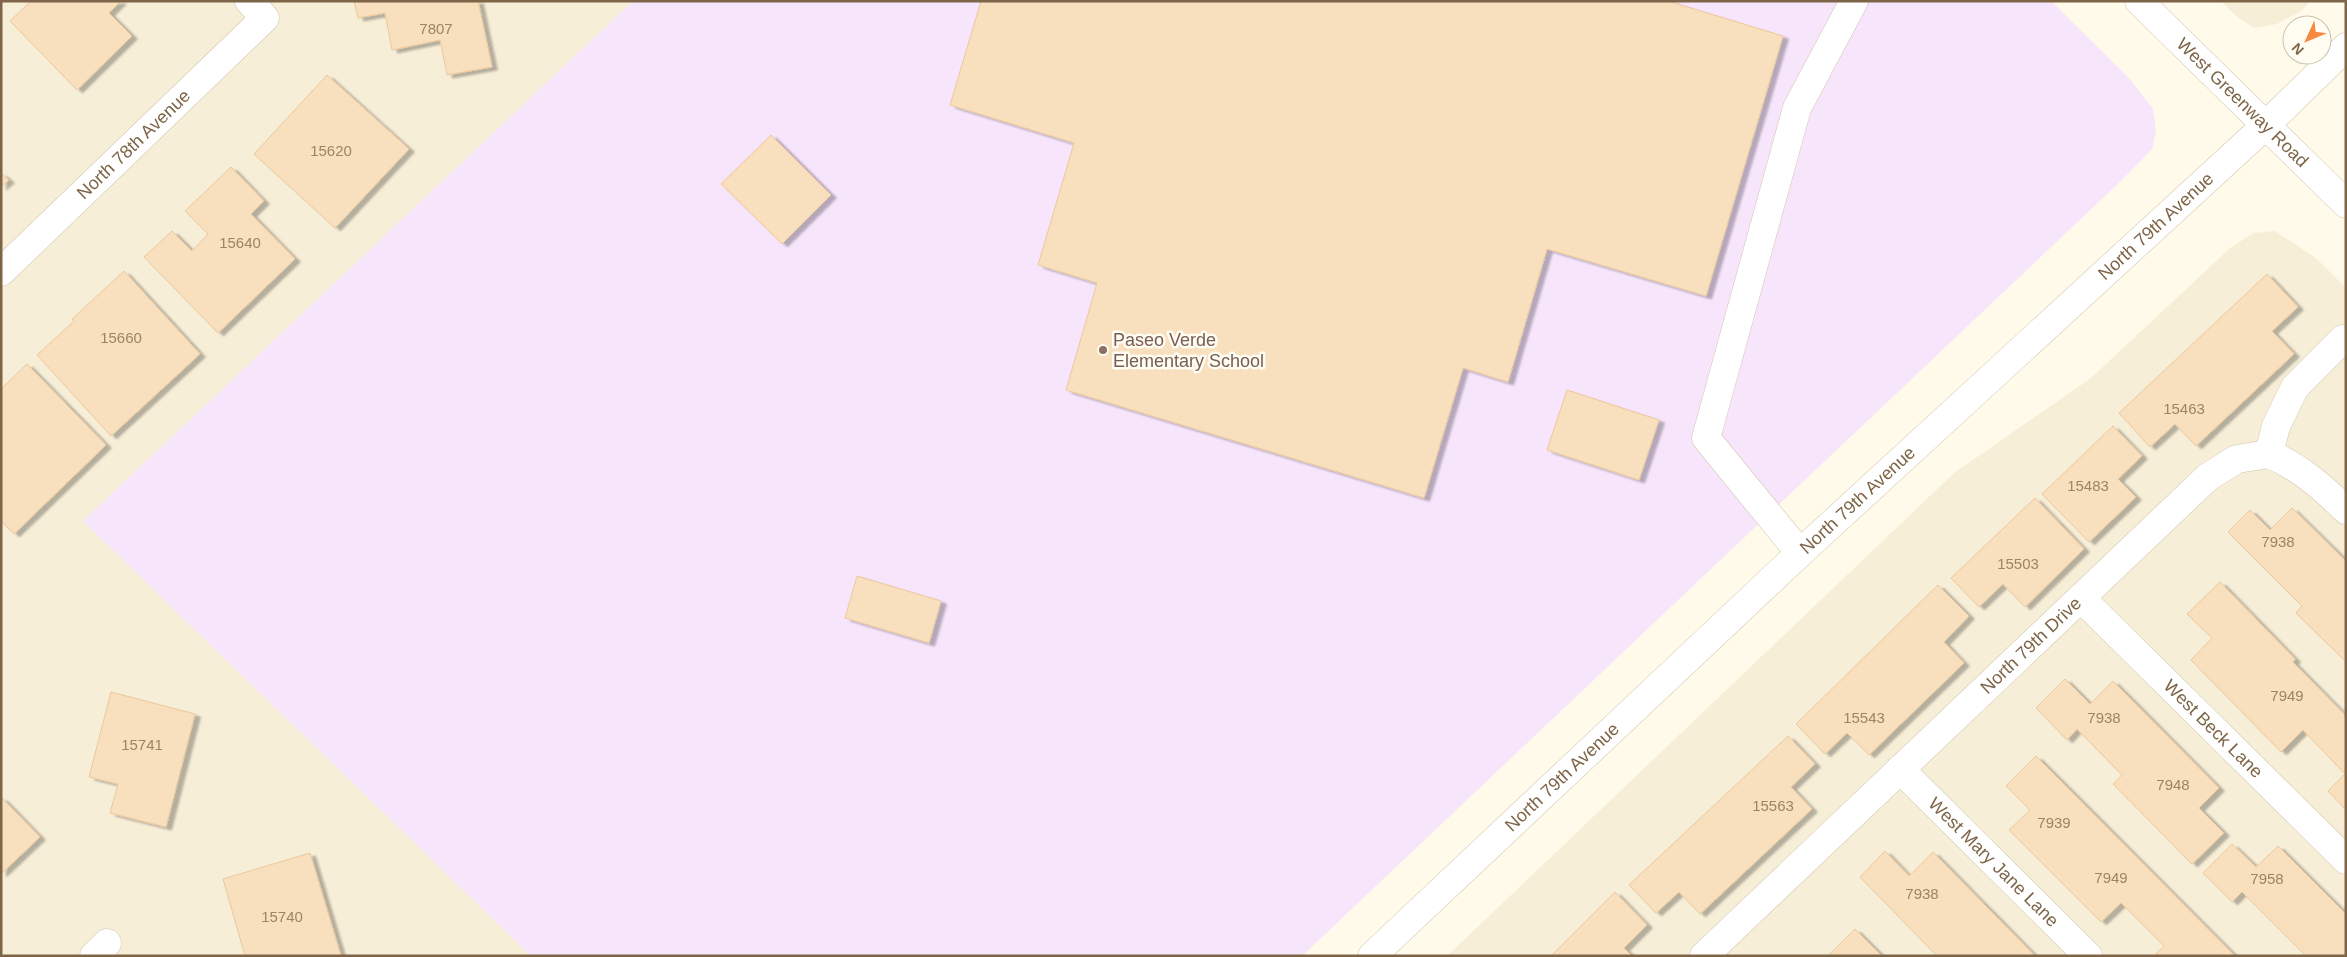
<svg xmlns="http://www.w3.org/2000/svg" width="2347" height="957" font-family="Helvetica,sans-serif">
<style>
.residential{fill:#f7eed7}
.education{fill:#f7e5fc}
.building{fill:#f8dfbe;stroke:#ecc89c;filter:url(#shadow)}
.lines{fill:none;stroke-linecap:round;stroke-linejoin:round}
.minor-casing{stroke:#d3c4ad;stroke-width:29}
.minor{stroke:#fff;stroke-width:28}
.education-dot{fill:#8d6e63;stroke:#fffcf2;stroke-width:2}
.labels{text-anchor:middle;stroke-width:5;stroke-linejoin:round;paint-order:stroke}
.number-label{font-size:15px;fill:#9c8466}
.street-label{font-size:18px;fill:#7e6548;stroke:#fffcf2}
.education-label{font-size:18px;fill:#785e54;stroke:#fffcf2;text-anchor:start}
</style>
<defs>
<filter id="shadow"><feDropShadow dx="5.5" dy="3" stdDeviation="1" flood-color="#0004"/></filter>
</defs>
<rect width="100%" height="100%" fill="#fffae9"/>
<g class="residential">
<polygon points="1,1 633,1 83,521 531,956 1,956"/>
<polygon points="2221,1 2311,1 2300,12 2277,24 2254,28 2237,17"/>
<polygon points="2275,231 2316,258 2346,288 2346,956 1447,956 1954,473 2091,378 2229,249 2253,233"/>
</g>
<polygon class="education" points="633,1 2051,1 2130,79 2153,109 2156,131 2152,149 2123,179 1302,956 531,956 83,521"/>
<g class="building">
<polygon points="31,1 121,1 109,13 132,36 77,90 10,21"/>
<polygon points="354,1 478,1 492,67 447,75 440,40 392,50 385,13 358,18"/>
<polygon points="981,1 1668,1 1783,36 1706,296 1547,249 1508,382 1463,368 1424,498 1066,390 1097,283 1038,265 1074,143 950,105"/>
<polygon points="327,75 409,149 335,228 254,154"/>
<polygon points="771,135 831,195 782,244 721,184"/>
<polygon points="231,167 264,201 251,214 295,259 218,333 144,257 172,231 192,251 208,234 185,211"/>
<polygon points="1,173 9,180 1,187"/>
<polygon points="124,271 200,354 111,436 37,355 74,321 72,319"/>
<polygon points="2267,274 2298,307 2272,331 2294,354 2196,446 2175,424 2150,447 2119,413"/>
<polygon points="27,364 106,445 14,534 1,521 1,389"/>
<polygon points="1567,390 1659,420 1639,480 1547,450"/>
<polygon points="2113,426 2142,456 2118,479 2136,497 2089,542 2042,494"/>
<polygon points="2035,498 2084,549 2025,607 2003,584 1979,607 1951,578"/>
<polygon points="2292,508 2346,561 2346,662 2296,613 2302,606 2228,532 2250,510 2270,530"/>
<polygon points="857,576 941,601 929,643 845,618"/>
<polygon points="2220,582 2295,659 2293,662 2346,716 2346,810 2328,791 2345,774 2303,730 2281,752 2191,660 2212,638 2187,614"/>
<polygon points="1938,585 1969,616 1944,642 1964,663 1869,755 1847,733 1825,754 1796,724"/>
<polygon points="2065,679 2090,704 2113,681 2219,788 2199,808 2224,833 2192,864 2113,784 2122,775 2077,729 2067,740 2036,708"/>
<polygon points="111,692 195,714 166,827 110,813 118,784 89,777"/>
<polygon points="1788,736 1815,764 1791,787 1812,809 1700,914 1679,892 1656,913 1629,885"/>
<polygon points="2036,756 2235,956 2154,956 2164,946 2121,903 2101,922 2009,830 2030,810 2006,786"/>
<polygon points="1,797 40,837 1,874"/>
<polygon points="2232,844 2256,867 2278,846 2346,914 2346,956 2306,956 2242,892 2232,902 2203,873"/>
<polygon points="1885,851 1909,876 1933,852 2035,956 1937,956 1860,877"/>
<polygon points="310,853 341,956 245,956 223,879"/>
<polygon points="1615,892 1647,925 1624,948 1632,956 1551,956"/>
<polygon points="1855,929 1882,956 1828,956"/>
</g>
<g class="lines">
<g class="minor-casing">
<g id="minor">
<path id="s1" d="M2139,1L2346,204"/>
<path id="s2" d="M1,272L265,18L249,1"/>
<polyline points="2269,454 2276,426 2295,387 2343,339"/>
<path d="M2269,454C2300,467 2322,487 2346,510"/>
<polyline points="1800,553 1706,438 1797,108 1854,1"/>
<path id="s3" d="M2081,598L2346,860"/>
<path id="s4" d="M1900,769L2088,956"/>
<polyline points="94,956 107,943"/>
<path id="s5" d="M1372,956L1800,553L2265,126L2346,47"/>
<path id="s6" d="M1704,956L2208,477L2237,459L2269,454"/>
</g>
</g>
<use href="#minor" class="minor"/>
</g>
<circle class="education-dot" cx="1103" cy="350" r="5"/>
<g class="labels">
<g class="number-label">
<text x="436" y="34">7807</text>
<text x="331" y="156">15620</text>
<text x="240" y="248">15640</text>
<text x="121" y="343">15660</text>
<text x="2184" y="414">15463</text>
<text x="2088" y="491">15483</text>
<text x="2278" y="547">7938</text>
<text x="2018" y="569">15503</text>
<text x="2287" y="701">7949</text>
<text x="1864" y="723">15543</text>
<text x="2104" y="723">7938</text>
<text x="142" y="750">15741</text>
<text x="2173" y="790">7948</text>
<text x="1773" y="811">15563</text>
<text x="2054" y="828">7939</text>
<text x="2111" y="883">7949</text>
<text x="2267" y="884">7958</text>
<text x="1922" y="899">7938</text>
<text x="282" y="922">15740</text>
</g>
<g class="street-label">
<text dy="6" stroke="none"><textPath href="#s1" startOffset="145">West Greenway Road</textPath></text>
<text dy="6" stroke="none"><textPath href="#s2" startOffset="184">North 78th Avenue</textPath></text>
<text dy="6" stroke="none"><textPath href="#s5" startOffset="1071">North 79th Avenue</textPath></text>
<text dy="6" stroke="none"><textPath href="#s5" startOffset="666">North 79th Avenue</textPath></text>
<text dy="6" stroke="none"><textPath href="#s6" startOffset="451">North 79th Drive</textPath></text>
<text dy="6" stroke="none"><textPath href="#s3" startOffset="186">West Beck Lane</textPath></text>
<text dy="6" stroke="none"><textPath href="#s5" startOffset="261">North 79th Avenue</textPath></text>
<text dy="6" stroke="none"><textPath href="#s4" startOffset="132">West Mary Jane Lane</textPath></text>
</g>
<g class="education-label">
<text x="1113" y="346">Paseo Verde<tspan x="1113" dy="21">Elementary School</tspan></text>
</g>
</g>
<rect width="2347" height="957" fill="none" stroke="#7e6548" stroke-width="5"/>
<g transform="translate(2307 40) rotate(226)"><circle r="24" fill="#fffcf2" stroke="#cbc0ae"/>
<path d="M0-4L9 19L0 12L-9 19Z" fill="#f58942"/>
<text y="-8" font-size="14" font-weight="bold" text-anchor="middle" fill="#7e6548">N</text>
</g>
</svg>
